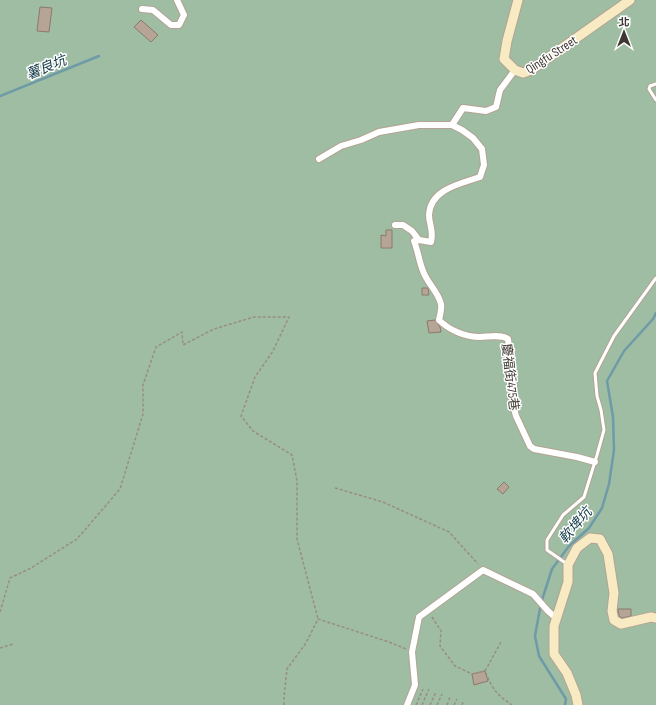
<svg xmlns="http://www.w3.org/2000/svg" width="656" height="705" font-family="'Sofia Sans Condensed','Noto Sans TC',sans-serif">
<style>
.green{fill:#9ebda2}
.lines{fill:none;stroke-linecap:round;stroke-linejoin:round}
.stream{stroke:#6f9aa8;stroke-width:2.5}
.building{fill:#b6a596;stroke:#8a7a6c}
.lane-casing{stroke:#b4a394;stroke-width:5}
.street-casing{stroke:#b4a394;stroke-width:8}
.secondary-casing{stroke:#b4a394;stroke-width:11}
.path{stroke:#998d82;stroke-width:1.5;stroke-dasharray:3 2;stroke-linecap:butt}
.lane{stroke:#fff;stroke-width:3}
.street{stroke:#fff;stroke-width:6}
.secondary{stroke:#f8eac2;stroke-width:9}
.labels{text-anchor:middle;stroke-width:3;stroke-linejoin:round;paint-order:stroke}
.street-label{font-size:13px;fill:#3f3832;stroke:#fff}
.water-label{font-size:14px;font-style:italic;fill:#143c48;stroke:#fff}
</style>
<rect width="100%" height="100%" fill="#efdece"/>
<rect class="green" x="0" y="0" width="656" height="705"/>
<g class="lines">
<g class="stream">
<polyline points="0,96 99,56"/>
<polyline points="565,705 566,699 539,656 535,636 541,603 552,569 569,546 589,528 602,508 609,484 614,450 613,417 607,381 624,351 653,319 656,313"/>
</g>
</g>
<g class="building">
<polygon points="40,7 52,8 49,32 37,31"/>
<polygon points="141,20 158,35 151,42 134,27"/>
<polygon points="386,230 392,230 392,248 381,248 381,235 386,236"/>
<polygon points="422,288 428,288 429,295 422,295"/>
<polygon points="435,320 440,327 441,332 429,333 427,321"/>
<polygon points="504,482 509,487 503,494 497,489"/>
<polygon points="618,609 631,609 631,616 622,618 619,616"/>
<polygon points="485,671 488,681 474,685 472,674"/>
</g>
<g class="lines">
<g class="lane-casing">
<g id="lane">
<polyline points="656,84 650,86 649,89 656,100"/>
<polyline points="567,564 547,550 547,540 563,515 584,497 597,455 604,430 601,410 597,396 595,373 614,336 656,278"/>
</g>
</g>
<g class="street-casing">
<g id="street">
<polyline points="142,9 153,10 171,25 179,25 184,15 177,0"/>
<polyline points="452,125 463,108 486,111 496,107 500,90 515,70"/>
<path d="M319,159L341,146L361,140L379,132L419,125H452L462,130L473,138L482,149L484,165L480,177C460,184 430,189 429,215C429,225 434,230 431,242L419,240L414,241C418,251 419,261 423,271C427,283 438,291 441,304C442,309 440,315 439,320C449,330 465,337 480,337C488,337 501,334 508,339L514,388L513,405L516,416L530,446L534,449L577,457L595,462"/>
<polyline points="395,225 403,225 412,231 419,240"/>
<polyline points="407,705 415,685 412,652 419,617 483,570 533,594 548,611 556,618"/>
</g>
</g>
<g class="secondary-casing">
<g id="secondary">
<polyline points="518,0 507,41 504,59 515,70 523,73 531,70 630,0"/>
<polyline points="578,705 576,695 567,673 554,654 554,626 568,582 568,565 577,548 590,538 600,539 608,554 614,593 612,611 614,620 621,624 651,617 656,618"/>
</g>
</g>
<g class="path">
<polyline points="335,488 383,502 449,532 478,564"/>
<polyline points="0,612 10,578 31,568 77,539 120,489 143,414 143,385 156,347 182,332 183,345 214,329 254,317 289,317 273,351 255,377 241,416 253,431 292,455 297,481 297,539 318,619"/>
<polyline points="432,617 441,631 440,646 455,666 472,674 485,671"/>
<path d="M501,642L485,671C493,690 495,693 512,705"/>
<polyline points="0,648 13,644"/>
<polyline points="284,705 284,697 287,669 306,643 318,619 389,642 406,649"/>
<polyline points="416,705 423,689"/>
<polyline points="422,705 429,689"/>
<polyline points="430,705 436,692"/>
<polyline points="437,705 442,694"/>
<polyline points="447,705 450,697"/>
<polyline points="454,705 457,699"/>
<polyline points="462,705 463,702"/>
</g>
<use href="#lane" class="lane"/>
<use href="#street" class="street"/>
<use href="#secondary" class="secondary"/>
</g>
<g class="labels">
<g class="street-label">
<text transform="translate(551 54) rotate(-33)" y="5">Qingfu Street</text>
<text transform="translate(511 377) rotate(83)" y="5">慶福街475巷</text>
</g>
<g class="water-label">
<text transform="translate(46 67) rotate(-22)" y="5">薯良坑</text>
<text transform="translate(575 525) rotate(-49)" y="5">軟埤坑</text>
</g>
</g>
<g transform="translate(624 32)" stroke="#ffffff" stroke-width="3" paint-order="stroke">
<path d="M0-3L7 15L0 10L-7 15Z" fill="#3f3832"/>
<text y="-6" font-size="11" font-weight="bold" text-anchor="middle" fill="#3f3832">北</text>
</g>
</svg>
